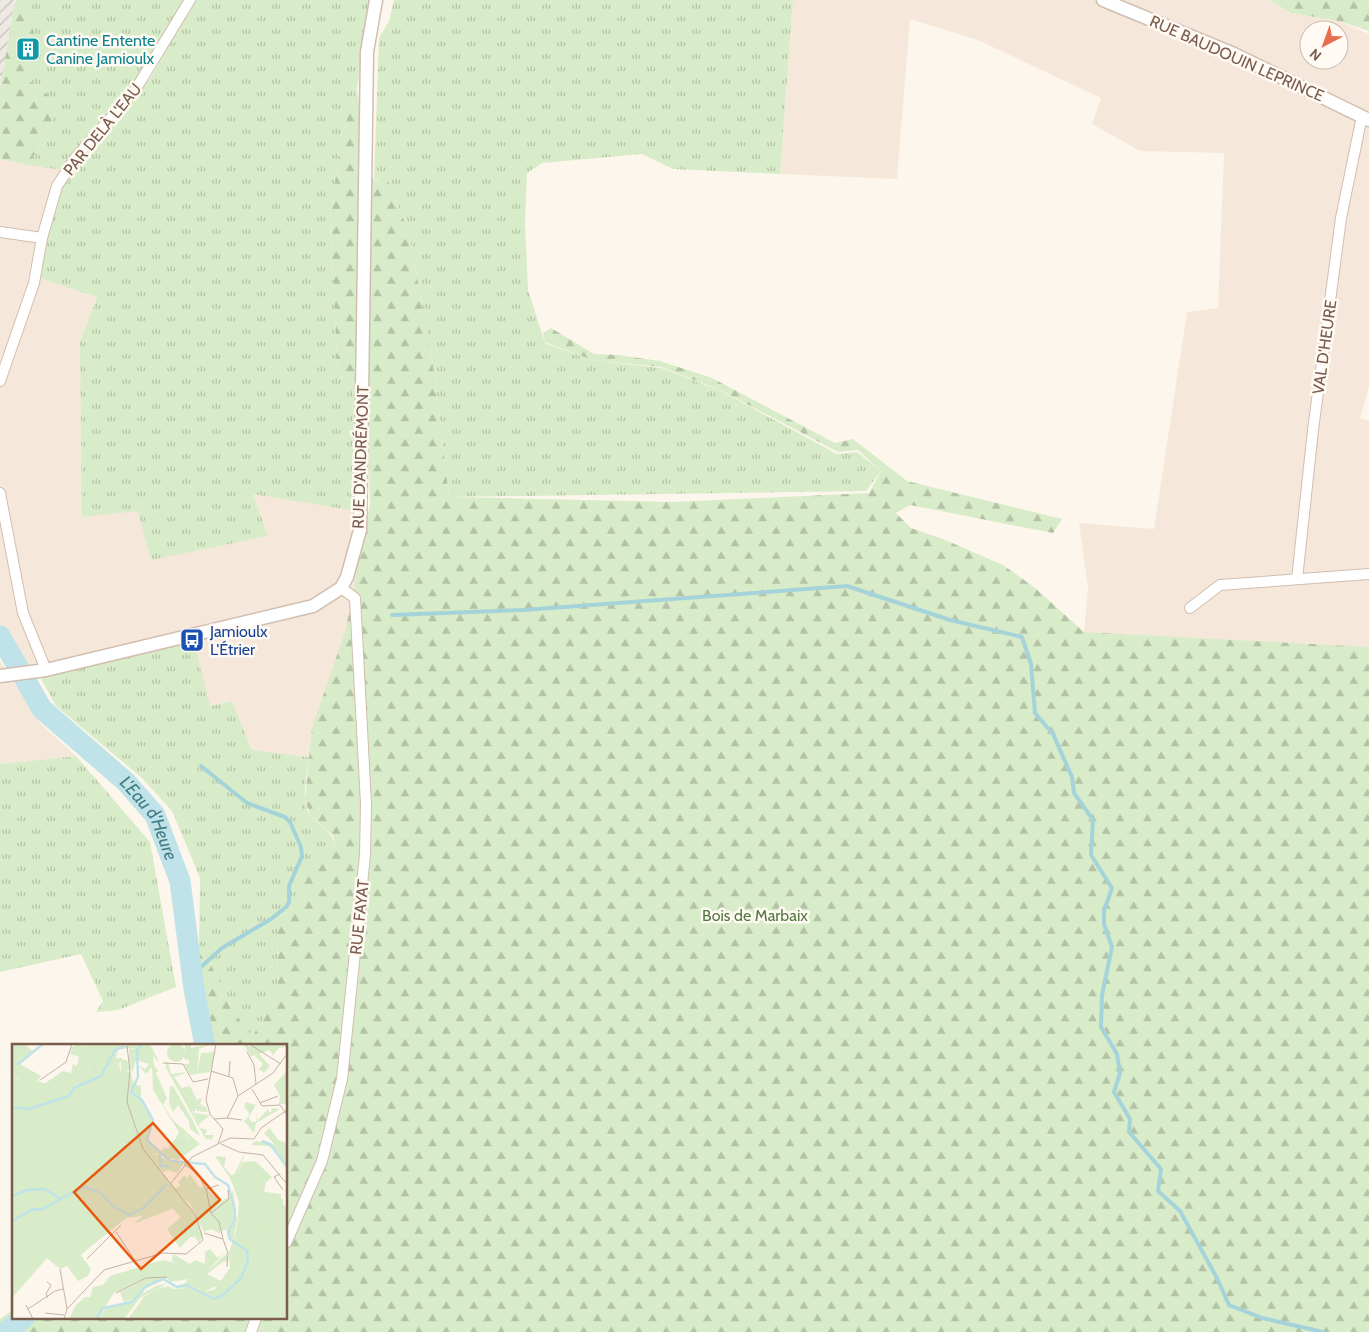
<svg xmlns="http://www.w3.org/2000/svg" width="1369" height="1332" font-family="Cabin,sans-serif">
<style>
.residential{fill:#f5e8da;fill-rule:evenodd}
.industrial{fill:url(#industrial-furrows)}
.grass{fill:url(#grass-tufts)}
.forest{fill:url(#forest-firs)}
.lines{fill:none;stroke-linecap:round;stroke-linejoin:round}
.stream{stroke:#a5d3da;stroke-width:4}
.river{stroke:#bfe3e8;stroke-width:21}
.minor-casing{stroke:#d1beb0;stroke-width:12}
.tertiary-casing{stroke:#d1beb0;stroke-width:15}
.minor{stroke:#fff;stroke-width:10}
.tertiary{stroke:#fff;stroke-width:12}
.labels{text-anchor:middle;stroke-width:5;stroke-linejoin:round;paint-order:stroke}
.culture-label{font-size:16px;fill:#0d838f;stroke:#fffaf3;text-anchor:start}
.street-label{font-size:16px;fill:#7a5c4d;stroke:#fffaf3}
.transit-label{font-size:16px;fill:#164399;stroke:#fffaf3;text-anchor:start}
.park-label{font-size:16px;fill:#537a41;stroke:#fffaf3}
.water-label{font-size:18px;font-style:italic;fill:#437c86;stroke:#fffaf3}
.inset-river{fill:none;stroke:#bfe3e8;stroke-width:2.5}
.inset-road{fill:none;stroke:#c5b3a7;stroke-width:1}
.view{fill:#e8590c;fill-opacity:0.15;stroke:#e8590c;stroke-width:2.5}
.inset-edge{fill:none;stroke:#7a5c4d;stroke-width:2.5}
</style>
<defs>
<pattern id="industrial-furrows" width="10" height="10" patternUnits="userSpaceOnUse" patternTransform="scale(1.25)"><rect width="10" height="10" fill="#efe9e4"/><path d="M-1 1l2-2M0 10L10 0M9 11l2-2" fill="none" stroke="#c7c0bb"/></pattern>
<pattern id="grass-tufts" width="24" height="20" patternUnits="userSpaceOnUse" patternTransform="scale(1.25)"><rect width="24" height="20" fill="#d8ecc9"/><path d="M3 7l-1-3M5 7V3M7 7l1-3M15 17l-1-3M17 17v-4M19 17l1-3" fill="none" stroke="#b4c2a5"/></pattern>
<pattern id="forest-firs" width="22" height="20" patternUnits="userSpaceOnUse" patternTransform="scale(1.25)"><rect width="22" height="20" fill="#d8ecc9"/><path d="M5 1l3.5 6h-7zM16 11l3.5 6h-7z" fill="#b4c2a5"/></pattern>
</defs>
<rect width="100%" height="100%" fill="#fdf6ec"/>
<g class="residential">
<path d="M793,0H1270L1291,13L1339,21L1369,34V387L1360,418L1369,421V648L1084,632L1088,587L1079,523L1154,529L1187,312L1218,308L1224,153L1140,151L1092,124L1101,98L978,40L910,19L897,179L780,174ZM1309,30H1339V60H1309Z"/>
<polygon points="0,159 62,170 97,296 80,341 139,511 151,559 268,536 252,494 369,512 351,607 356,760 267,753 252,750 232,701 210,706 44,675 30,669 0,625"/>
<polygon points="0,661 40,723 76,756 0,764"/>
</g>
<polygon class="industrial" points="0,0 15,0 0,89"/>
<g class="grass">
<polygon points="16,0 184,0 136,84 62,170 29,165 56,114 52,98 30,81 30,64 23,64 24,36 32,35 14,6"/>
<polygon points="194,0 370,0 357,89 341,137 330,219 338,375 347,378 359,388 357,511 253,494 268,536 151,560 138,511 82,517 80,341 97,297 40,278 57,190 84,151 134,98 151,77"/>
<polygon points="394,0 793,0 780,174 673,169 642,154 542,163 527,173 525,223 528,290 545,343 592,360 661,368 721,391 837,454 857,452 881,471 866,491 449,497 435,377 409,233 386,176 379,182 374,178 379,38 389,21"/>
<path d="M194,642L210,706L232,701L252,750L309,757C308,774 299,802 311,816C323,829 332,829 335,847L300,879L305,899L277,920L278,996L252,1038L233,1010L210,963L199,952L200,878L172,811L142,778L56,706L41,679L44,675Z"/>
<polygon points="76,756 150,842 176,987 118,1010 96,1012 103,1001 81,954 0,972 0,764"/>
</g>
<g class="forest">
<polygon points="1270,0 1369,0 1369,31 1339,21 1291,13"/>
<polygon points="14,6 32,12 33,35 24,36 23,63 30,64 30,81 52,98 56,114 29,165 0,159 0,89"/>
<polygon points="357,89 360,111 362,171 378,182 386,176 409,233 435,377 449,497 674,502 869,493 881,471 858,450 838,452 722,391 661,367 592,360 545,342 543,333 551,328 594,354 618,355 660,361 712,378 835,443 853,439 907,481 1062,519 1053,533 910,505 896,513 911,528 943,539 1003,565 1034,587 1084,632 1369,647 1369,1332 0,1332 0,1319 14,1309 14,1318 286,1318 286,1046 210,1046 175,928 210,963 233,1010 252,1037 278,996 277,920 305,899 300,879 335,846 333,835 310,815 305,799 312,728 345,632 370,504 367,394 347,378 338,375 330,219 341,137"/>
</g>
<g class="lines">
<g class="stream">
<polyline points="392,615 524,610 847,586 950,620 1022,637 1031,664 1035,713 1053,734 1072,777 1074,793 1093,820 1091,855 1112,888 1104,911 1104,924 1112,947 1102,995 1101,1027 1117,1054 1120,1073 1114,1092 1130,1119 1129,1132 1161,1169 1158,1191 1180,1211 1217,1278 1229,1305 1262,1318 1323,1332"/>
<polyline points="192,975 222,948 271,919 286,907 289,902 289,886 302,856 301,847 290,822 285,817 247,803 201,766"/>
</g>
<g class="river">
<path id="s1" d="M0,636L42,709L126,782L155,815L180,881L194,989L205,1046"/>
<polyline points="5,1332 24,1318"/>
</g>
<g class="minor-casing">
<g id="minor">
<polyline points="0,232 42,238 34,283 0,381"/>
<polyline points="42,238 57,186 76,157 134,92 190,0"/>
<polyline points="0,493 23,613 46,670"/>
<polyline points="1297,579 1313,430 1341,218 1362,116"/>
<polyline points="1190,608 1220,585 1369,574"/>
<polyline points="286,1243 322,1161 342,1079 365,855 366,804 355,598 341,588"/>
<polyline points="251,1332 256,1318"/>
</g>
</g>
<g class="tertiary-casing">
<g id="tertiary">
<polyline points="1103,0 1234,54 1369,120"/>
<polyline points="0,676 46,670 313,606 341,588 347,577 360,530 367,52 376,0"/>
</g>
</g>
<use href="#minor" class="minor"/>
<use href="#tertiary" class="tertiary"/>
</g>
<defs>
<g id="building-square" transform="scale(1.25)"><rect x="-9" y="-9" width="18" height="18" rx="4" fill="#0f9aa8" stroke="#fffaf3"/><path d="M-4-6H4V6H1V3H-1V6H-4ZM-2.5-4.3h1.7v1.8h-1.7ZM.8-4.3h1.7v1.8H.8ZM-2.5-1h1.7V.8h-1.7ZM.8-1h1.7V.8H.8Z" fill="#fff"/></g>
<g id="bus-square" transform="scale(1.25)"><rect x="-9" y="-9" width="18" height="18" rx="4" fill="#1a4fb4" stroke="#fffaf3"/><path d="M-5-6H5V4H4V6H2V4H-2V6H-4V4H-5ZM-3.5-4V0h7V-4ZM-3.5 1.2v1.5H-2V1.2ZM2 1.2v1.5H3.5V1.2Z" fill="#fff"/></g>
</defs>
<g fill-rule="evenodd">
<use href="#building-square" x="28" y="49"/>
<use href="#bus-square" x="192" y="640"/>
</g>
<g class="labels">
<g class="culture-label">
<text x="46" y="46">Cantine Entente<tspan x="46" dy="18">Canine Jamioulx</tspan></text>
</g>
<g class="street-label">
<text transform="translate(1237 58) rotate(24)" y="6">RUE BAUDOUIN LEPRINCE</text>
<text transform="translate(102 129) rotate(-51)" y="6">PAR DELÀ L'EAU</text>
<text transform="translate(1324 347) rotate(-82)" y="6">VAL D'HEURE</text>
<text transform="translate(360 457) rotate(-88)" y="6">RUE D'ANDRÉMONT</text>
<text transform="translate(359 917) rotate(-84)" y="6">RUE FAYAT</text>
</g>
<g class="transit-label">
<text x="210" y="637">Jamioulx<tspan x="210" dy="18">L'Étrier</tspan></text>
</g>
<g class="park-label">
<text x="755" y="921">Bois de Marbaix</text>
</g>
<g class="water-label">
<text dy="6" stroke="none"><textPath href="#s1" startOffset="239">L'Eau d'Heure</textPath></text>
</g>
</g>
<g transform="translate(12 1044)">
<rect width="275" height="275" fill="#fdf6ec"/>
<path d="M0,0H13L20,7L32,0L8,20L29,32L24,39L7,36L0,29ZM66,0H72L78,28L44,44L32,40L51,27L59,29L61,20L65,22L67,13L58,10L60,3ZM88,0H104L100,14L99,8L94,16L90,15ZM117,4L123,6L119,25L109,30V16H115L117,22ZM203,8L198,28L185,30L189,9ZM168,90H173L178,96L188,100L166,116L157,115L149,108L152,103L156,105L165,92L171,95ZM142,109L158,118L172,119L165,129L156,126L152,128L147,125ZM243,117L260,133L241,146L232,142L226,130L234,138L226,128L231,118ZM178,130L188,144L192,142L208,158L218,152L221,177L215,186L208,187V190L200,185L192,188L178,160L162,145L169,141L166,139L172,131L175,134ZM157,150L178,165L185,175L191,191L187,199L183,193H178L168,204L155,185L169,173L160,164L134,173ZM246,186L248,195L237,216L236,209L224,198L225,190ZM224,200L235,212L217,245L209,251H198L175,240L193,247L202,246L218,224L217,208ZM68,210L79,225L76,232L66,237L55,222ZM161,210L178,220L183,216L189,228L184,230L160,217ZM135,235L138,238L128,250L112,259L108,248ZM156,242L161,245L174,244L198,254L190,257L145,247ZM107,260L112,261L97,275H85L94,264Z" fill="#d8ecc9"/>
<path d="M72,0H88L92,16L100,7V13L104,0H138L147,18L141,12L142,22L146,26L144,29L155,54L151,61L161,76L188,100L182,101L174,90H169L171,95L165,92L167,88L141,46L140,23L134,30L126,21L133,25L137,20L124,16L120,30L118,11L122,4L106,5L104,14H111L107,20L109,29L118,27L122,40L129,42V54L142,76L136,96L152,111L142,109L147,124L183,169L157,150L134,173L160,164V165L121,180L131,172L114,174L55,222L48,225L35,214L0,254V29L6,36L11,30L24,39L27,37L44,44L78,28ZM173,0H179V4L199,0L187,5L185,30L178,31L172,20H177V16L172,15ZM221,0H233L238,3L242,0H275V3L267,4L261,11L257,6L247,10L258,22L252,29L247,25L251,20L242,11L239,13L232,1ZM154,18H156L159,30L175,28L162,33L170,44L178,42L185,56L190,54L188,60L192,62L183,61L180,67L188,84L195,86L193,91H202L199,96L193,94L154,24ZM275,27V60H267L268,52L262,41ZM161,42L180,75L188,92L178,85L177,77L166,61L161,68L157,59L158,43ZM246,56L237,74L240,78H244V72L245,77L256,65L258,69L261,64L268,65L244,79L242,89L232,77L238,71L232,62L234,58L243,61ZM258,84L266,96L275,99V124L265,107L256,102L239,101L243,97L262,100L252,89ZM233,109H239L233,110L226,128L234,137L227,132L232,142L243,145L260,133L252,140V148L269,150L268,154L272,156L269,161L275,166V275H116L132,253L145,245L156,241L145,247L166,249L190,257L197,254L174,244L158,243L172,240L177,235L158,238L155,234L133,245L130,250L144,242L156,239L128,254L112,275H97L100,269L127,250L138,238L135,235L102,249L85,275H57L63,262L73,253H78L81,243L91,241L98,232L151,216L175,222L187,230L183,216L193,220V208L198,205L206,214L214,207L195,228L215,209L216,219L212,217L195,230L209,237L205,242L193,247L176,240L198,251H209L217,245L235,212L224,200L217,208L227,178V158L220,137L203,112L214,113L212,123L221,133ZM246,187L248,195L237,216L234,206L224,198L225,190ZM221,146L225,176L222,192L216,203L219,197L216,196L215,186L221,177L218,152Z" fill="#d8ecc9" fill-rule="evenodd"/>
<path d="M226,130L232,142L241,146L254,138L252,148L269,150V157L275,165V172L262,176L248,197L246,186L224,192L227,158L217,131Z" fill="#d8ecc9"/>
<path d="M183,61L194,63L196,68L185,67L184,64L182,69L198,71L186,81L180,65Z" fill="#d8ecc9"/>
<path d="M155 9a9 9 0 1 1 18 0a9 9 0 1 1-18 0Z" fill="#d8ecc9"/>
<path class="inset-river" d="M5,21L31,0M0,63L17,65L57,52L62,44L89,32L103,6L113,2M250,97L258,100L275,123M148,110V122H158M0,152L15,146L33,145L48,155L72,143L89,149L100,161L117,171L130,165L155,140M0,177L19,166L30,165L48,156M84,275L91,264L120,258L134,242L151,235L165,243L175,241L201,255L210,252L229,234L236,217L235,207L218,195L216,188L222,177L223,166L216,141L203,133L193,120L158,117L135,96L141,76L130,56L119,48L126,33L125,6L131,0"/>
<path class="inset-road" d="M204,0L194,56L198,70L211,85L206,100M237,0L269,20M235,8L242,21L244,40M151,19L171,20L181,38L196,35M199,27L221,34L226,52M217,32L218,17M28,36L54,18L60,0M240,45L250,62L268,61L275,71M226,52L261,29L275,10M248,59L266,52M215,74L230,76M202,75L215,74L226,52M209,100L227,108L251,111L275,140M172,120L186,130L194,145L207,141M268,130L262,133L271,146M159,139L180,113L218,94L242,95L249,84L275,66M194,145L199,169L217,155L216,146M104,188L124,218M192,189L211,195L207,178L199,169M211,195L216,209L215,223M75,215L109,181M48,225L55,265M35,238L39,241L34,250L36,254M104,249L134,234L155,233M14,261L21,275M16,265L43,247L51,245M33,269L52,271M52,275L55,265L92,226L151,209L174,210L191,196L184,172L131,105L115,58L118,27L115,2"/>
<path class="view" d="M141,79L208,156L129,225L62,148Z"/>
<rect width="275" height="275" class="inset-edge"/>
</g>
<g transform="translate(1324 45) rotate(221)"><circle r="24" fill="#fffaf3" stroke="#cabbb1"/>
<path d="M0-4L9 19L0 12L-9 19Z" fill="#e76f51"/>
<text y="-8" font-size="14" font-weight="bold" text-anchor="middle" fill="#7a5c4d">N</text>
</g>
</svg>
